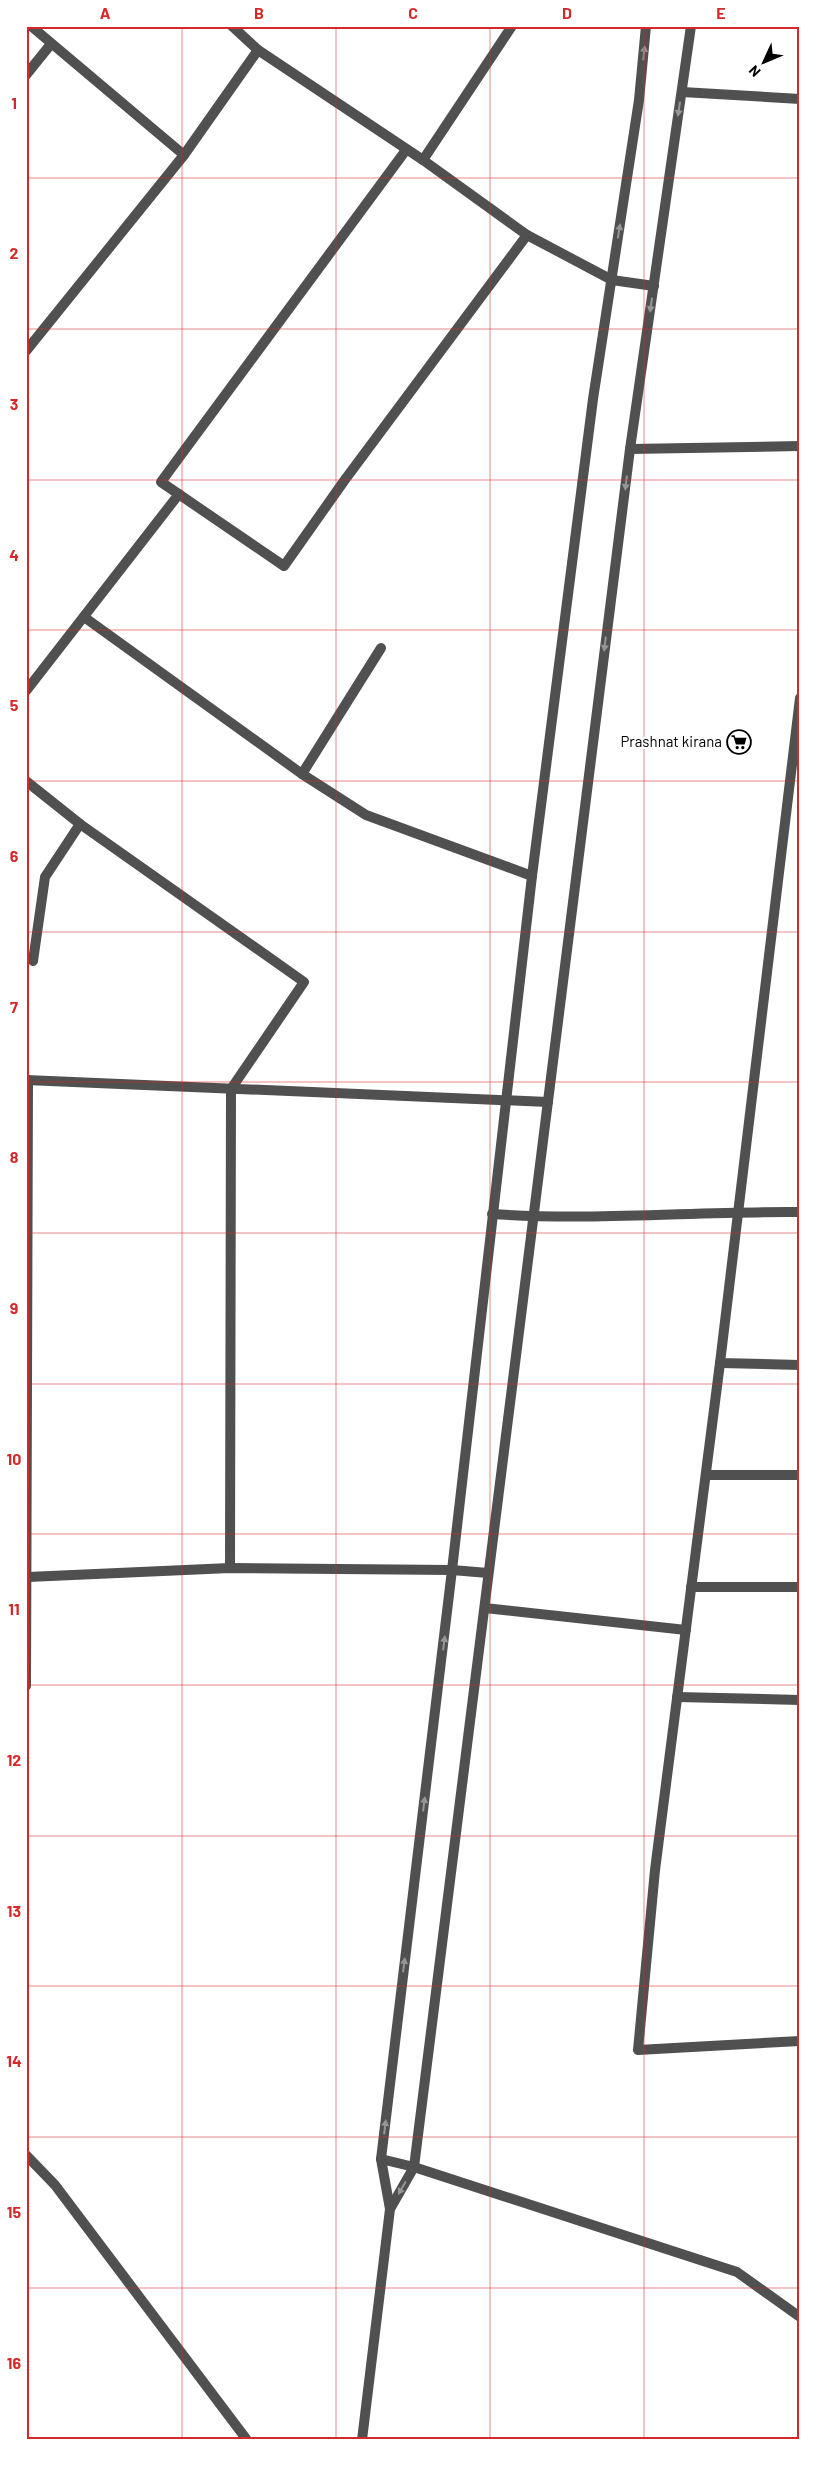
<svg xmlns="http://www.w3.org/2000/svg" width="826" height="2466" font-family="Barlow,sans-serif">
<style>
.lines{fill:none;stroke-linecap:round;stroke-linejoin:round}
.street{stroke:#505050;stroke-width:10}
.oneway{fill:#969696}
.grid{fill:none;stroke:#d62828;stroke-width:1;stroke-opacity:0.55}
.labels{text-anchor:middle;stroke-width:4.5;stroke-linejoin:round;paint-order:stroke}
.poi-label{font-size:15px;fill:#000;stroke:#fff;text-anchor:end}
.neatline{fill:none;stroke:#d62828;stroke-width:2}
.grid-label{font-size:16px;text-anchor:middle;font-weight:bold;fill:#d62828}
</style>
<rect width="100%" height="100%" fill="#fff"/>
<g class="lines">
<g class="street">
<polyline points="31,26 184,155"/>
<polyline points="232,26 258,50"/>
<polyline points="26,75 51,44"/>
<polyline points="682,92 800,99"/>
<polyline points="406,150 161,482 284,566 344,481 527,235"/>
<polyline points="423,160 512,26"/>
<polyline points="26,351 184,155 258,50 423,160 527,235 612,280 654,286"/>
<polyline points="630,449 800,446"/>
<polyline points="84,617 302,774 366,815 532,876"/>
<polyline points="26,691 179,494"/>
<polyline points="800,698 720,1363 800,1365"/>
<polyline points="302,774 381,648"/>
<polyline points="26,781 80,824 304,982 231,1089 230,1568"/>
<polyline points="33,961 45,877 80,824"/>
<polyline points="26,1080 548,1102"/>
<path d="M492,1214C594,1221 697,1211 800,1212"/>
<polyline points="720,1363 655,1870 638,2050 800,2041"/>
<polyline points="706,1475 800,1475"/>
<polyline points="28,1577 230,1568 452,1570 488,1573"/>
<polyline points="691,1587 800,1587"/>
<polyline points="485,1608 686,1630"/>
<polyline points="26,1686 28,1080"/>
<polyline points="677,1697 800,1700"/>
<polyline points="26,2155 55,2185 247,2440"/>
<polyline points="381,2159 414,2167 737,2272 800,2317"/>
<polyline points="390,2209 414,2167 630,449 691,26"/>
<polyline points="362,2440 390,2209 381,2159 452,1570 532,876 593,399 639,100 646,26"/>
</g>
</g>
<defs><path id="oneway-solid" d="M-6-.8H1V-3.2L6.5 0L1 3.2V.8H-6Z" transform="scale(1.25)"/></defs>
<g class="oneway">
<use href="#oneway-solid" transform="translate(644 53) rotate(-84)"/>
<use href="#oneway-solid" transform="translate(679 109) rotate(98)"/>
<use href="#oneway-solid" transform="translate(619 231) rotate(-81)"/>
<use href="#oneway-solid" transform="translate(651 305) rotate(98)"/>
<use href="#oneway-solid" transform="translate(626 483) rotate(97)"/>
<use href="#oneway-solid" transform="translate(605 644) rotate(97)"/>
<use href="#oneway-solid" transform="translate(444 1643) rotate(-83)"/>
<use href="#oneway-solid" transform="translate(424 1804) rotate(-83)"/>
<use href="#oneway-solid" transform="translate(404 1965) rotate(-83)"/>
<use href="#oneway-solid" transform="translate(385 2127) rotate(-83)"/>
<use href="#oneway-solid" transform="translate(402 2188) rotate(120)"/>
</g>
<path class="grid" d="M182,26V2440M336,26V2440M490,26V2440M644,26V2440M26,178H800M26,329H800M26,480H800M26,630H800M26,781H800M26,932H800M26,1082H800M26,1233H800M26,1384H800M26,1534H800M26,1685H800M26,1836H800M26,1986H800M26,2137H800M26,2288H800"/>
<defs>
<g id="supermarket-ring" transform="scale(1.25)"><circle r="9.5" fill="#fff" stroke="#000" stroke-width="1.5"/><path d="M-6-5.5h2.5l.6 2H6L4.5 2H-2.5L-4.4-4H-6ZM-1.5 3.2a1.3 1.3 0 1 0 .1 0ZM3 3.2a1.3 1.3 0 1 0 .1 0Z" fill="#000"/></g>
</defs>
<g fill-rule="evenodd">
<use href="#supermarket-ring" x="739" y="742"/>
</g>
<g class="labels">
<g class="poi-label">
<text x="722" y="747">Prashnat kirana</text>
</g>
</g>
<rect width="826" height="2466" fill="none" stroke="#ffffff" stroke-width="55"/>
<g transform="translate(764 62) rotate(226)" stroke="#ffffff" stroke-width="4" paint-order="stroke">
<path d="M0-4L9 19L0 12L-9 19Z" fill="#000000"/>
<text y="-8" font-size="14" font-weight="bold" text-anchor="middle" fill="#000000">N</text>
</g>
<rect x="28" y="28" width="770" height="2410" class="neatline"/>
<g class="grid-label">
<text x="105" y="19">A</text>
<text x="259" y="19">B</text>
<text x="413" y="19">C</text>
<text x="567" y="19">D</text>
<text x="721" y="19">E</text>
<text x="14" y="109">1</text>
<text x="14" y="259">2</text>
<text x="14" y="410">3</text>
<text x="14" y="561">4</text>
<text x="14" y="711">5</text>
<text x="14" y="862">6</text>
<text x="14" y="1013">7</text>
<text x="14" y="1163">8</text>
<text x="14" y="1314">9</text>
<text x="14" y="1465">10</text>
<text x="14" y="1615">11</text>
<text x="14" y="1766">12</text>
<text x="14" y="1917">13</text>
<text x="14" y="2067">14</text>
<text x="14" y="2218">15</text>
<text x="14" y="2369">16</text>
</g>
</svg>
